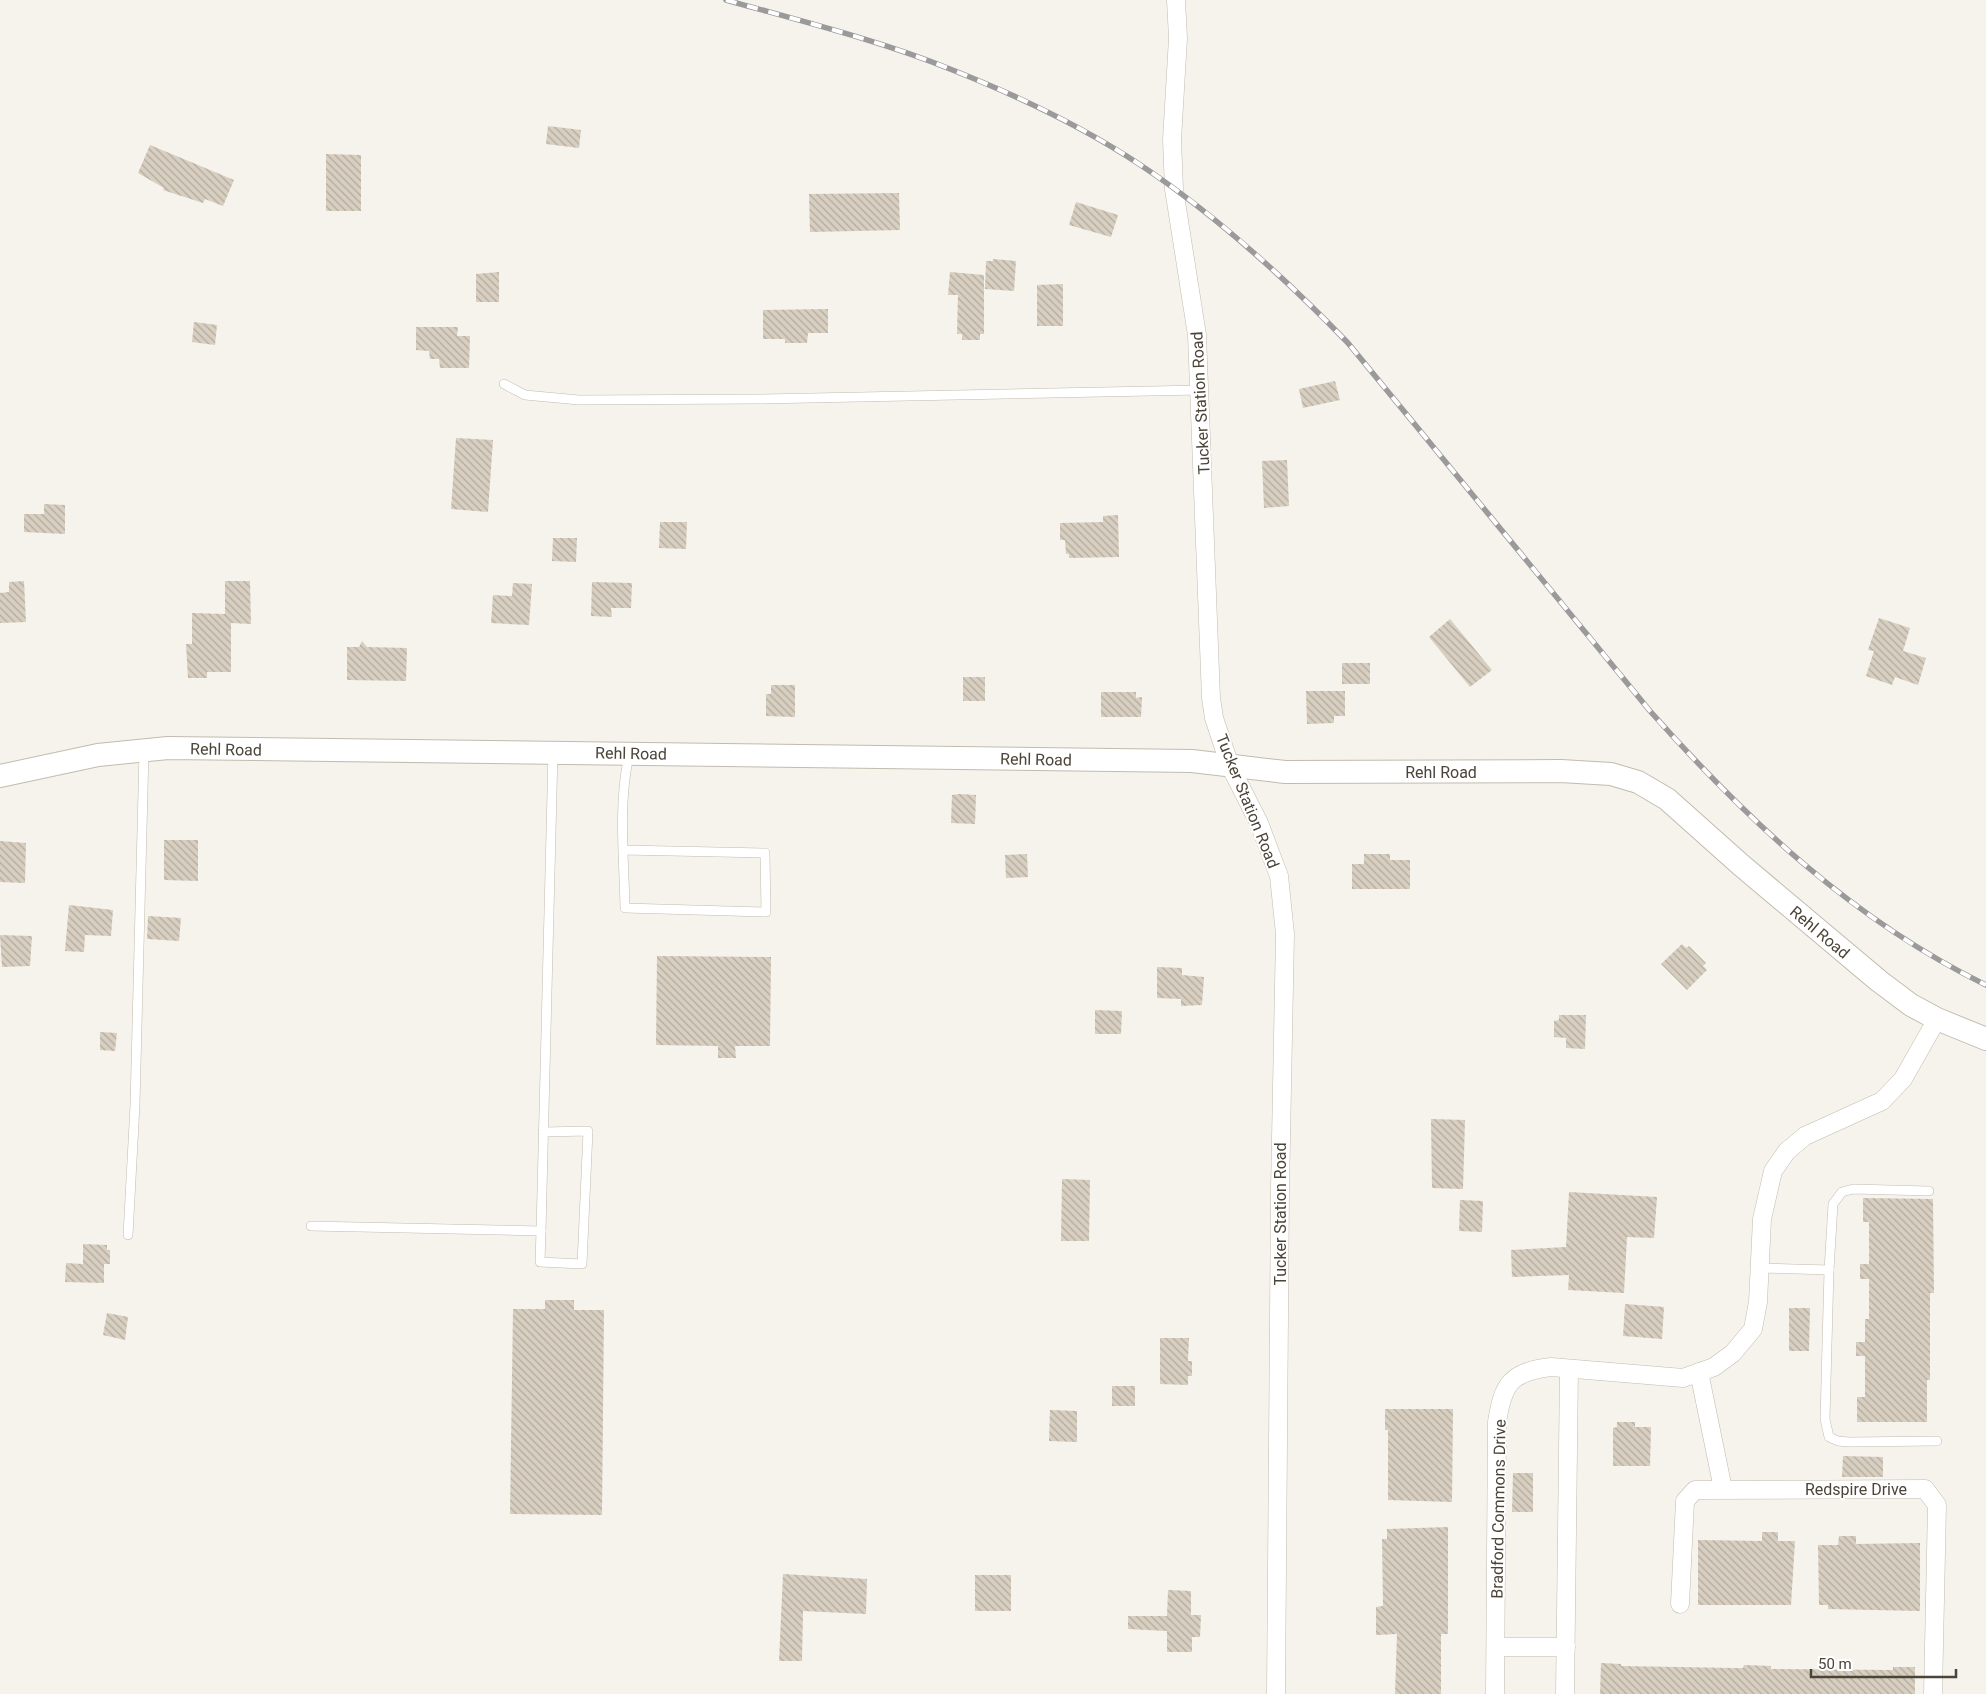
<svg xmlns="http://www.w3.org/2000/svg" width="1986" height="1694" font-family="Roboto,sans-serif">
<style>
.building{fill:url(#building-back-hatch)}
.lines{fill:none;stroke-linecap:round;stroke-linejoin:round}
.service-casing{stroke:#c2bbae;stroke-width:10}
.minor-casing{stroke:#c2bbae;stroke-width:19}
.tertiary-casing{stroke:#c2bbae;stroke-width:24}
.service{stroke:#fff;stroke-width:9}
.minor{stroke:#fff;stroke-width:18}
.tertiary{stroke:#fff;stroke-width:22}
.rail-casing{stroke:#9a9a9a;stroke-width:5.5}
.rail{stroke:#fff;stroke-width:4;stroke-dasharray:11;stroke-linecap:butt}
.labels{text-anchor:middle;stroke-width:4;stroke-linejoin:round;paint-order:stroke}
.street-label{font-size:16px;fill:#4b4439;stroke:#fff}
</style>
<defs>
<pattern id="building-back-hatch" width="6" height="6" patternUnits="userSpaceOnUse" patternTransform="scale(1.25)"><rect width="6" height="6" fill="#d8cfc1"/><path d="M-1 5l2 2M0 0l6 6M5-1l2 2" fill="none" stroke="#b1aa9e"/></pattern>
</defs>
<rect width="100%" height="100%" fill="#f6f3ec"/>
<g class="building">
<polygon points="548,126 581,130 579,148 546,144"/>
<polygon points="150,145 234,180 223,206 205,199 203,203 163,190 164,188 138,173"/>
<polygon points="326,154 361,155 361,211 326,211"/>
<polygon points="899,193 900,230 810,232 809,194"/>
<polygon points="1076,202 1118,215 1111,237 1069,225"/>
<polygon points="993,259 1016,261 1014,291 985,289 986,261 993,261"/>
<polygon points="499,272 499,302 476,302 476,274"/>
<polygon points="950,272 984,275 984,334 980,334 980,340 962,340 962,334 957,334 958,295 948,295"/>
<polygon points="1063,284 1063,326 1037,326 1037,285"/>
<polygon points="828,309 828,333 808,333 807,343 785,343 785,339 763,339 763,310"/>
<polygon points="194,322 217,325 215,345 192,342"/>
<polygon points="416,327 458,327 457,336 470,336 469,368 440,368 439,359 430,359 429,351 416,350"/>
<polygon points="1335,381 1340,400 1303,408 1299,389"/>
<polygon points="456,438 493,440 488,512 451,509"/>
<polygon points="1287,460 1289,506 1264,508 1262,461"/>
<polygon points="44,504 65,505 65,534 24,532 24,514 44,514"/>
<polygon points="1118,515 1119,557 1069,558 1069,554 1066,554 1065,540 1060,540 1060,523 1103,522 1103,516"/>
<polygon points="660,522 687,522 686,549 659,548"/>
<polygon points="553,538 577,538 576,562 552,561"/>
<polygon points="24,581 26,622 0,623 0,593 9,592 9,582"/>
<polygon points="225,581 250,581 251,624 231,623 231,672 207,672 207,678 188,678 186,644 192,644 192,613 225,614"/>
<polygon points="592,582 632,583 631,608 611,608 612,617 591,616"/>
<polygon points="513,583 532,584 529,625 491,623 493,595 512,596"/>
<polygon points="1879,618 1910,628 1903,651 1926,658 1918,685 1895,677 1892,685 1866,676 1874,651 1868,650"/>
<polygon points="1450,619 1492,670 1470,687 1429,637"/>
<polygon points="362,641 367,647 407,648 406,681 347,680 347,647 359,647"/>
<rect x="1342" y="663" width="28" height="21"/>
<rect x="963" y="677" width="22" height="24"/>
<polygon points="771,685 795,685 795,717 766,716 766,694 771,694"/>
<polygon points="1306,691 1345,691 1345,716 1334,716 1334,723 1307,724"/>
<polygon points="1101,692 1136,692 1136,698 1142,697 1141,717 1101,717"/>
<polygon points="959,794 976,795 975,824 951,823 952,795"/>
<polygon points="164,840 198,840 198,881 164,880"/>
<polygon points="0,841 26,843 25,883 0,882"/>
<polygon points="1027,854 1028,877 1006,878 1005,855"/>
<polygon points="1364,854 1390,854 1390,860 1410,860 1410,889 1352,889 1352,864 1364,864"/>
<polygon points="69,905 113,910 111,936 85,935 84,952 65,951"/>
<polygon points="148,916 181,918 179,941 147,939"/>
<polygon points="0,935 32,936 30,966 2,967"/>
<polygon points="1682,944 1686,948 1689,946 1706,963 1703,966 1707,970 1687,990 1661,964"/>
<polygon points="657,956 771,957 770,1046 735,1046 736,1058 718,1058 718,1046 656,1045"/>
<polygon points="1157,967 1182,968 1182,975 1204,977 1202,1005 1181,1006 1181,999 1157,998"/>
<polygon points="1095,1010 1122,1011 1121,1034 1095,1034"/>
<polygon points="1559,1015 1586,1015 1585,1049 1566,1048 1566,1038 1554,1037 1554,1021 1559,1020"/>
<polygon points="100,1032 117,1033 115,1051 100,1050"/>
<polygon points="1431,1119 1465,1120 1463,1189 1432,1188"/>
<polygon points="1062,1179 1090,1180 1089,1241 1061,1241"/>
<polygon points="1569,1192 1657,1197 1654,1238 1627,1237 1624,1293 1568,1290 1569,1275 1512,1277 1511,1250 1566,1247"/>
<polygon points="1863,1198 1933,1199 1934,1293 1930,1293 1930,1380 1927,1380 1927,1422 1857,1422 1857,1397 1865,1397 1865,1356 1856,1356 1856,1342 1865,1342 1865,1319 1869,1319 1869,1279 1860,1279 1860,1264 1869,1264 1869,1222 1863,1222"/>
<polygon points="1460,1200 1483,1201 1482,1232 1459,1231"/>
<polygon points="83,1244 107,1245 107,1250 110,1250 110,1264 104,1264 104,1283 65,1282 66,1263 83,1264"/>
<polygon points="545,1300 574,1300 574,1310 604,1310 602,1515 510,1514 513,1309 545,1309"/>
<polygon points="1625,1304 1664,1307 1662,1339 1623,1336"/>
<polygon points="1789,1308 1810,1308 1809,1351 1789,1351"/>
<polygon points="107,1313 128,1317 125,1340 103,1335"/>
<polygon points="1160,1338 1189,1338 1188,1361 1192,1361 1192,1376 1188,1376 1188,1385 1160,1384"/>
<rect x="1112" y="1386" width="23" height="20"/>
<polygon points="1385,1409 1453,1409 1452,1502 1388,1500 1388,1430 1385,1430"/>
<polygon points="1050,1410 1077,1411 1077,1442 1049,1441"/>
<polygon points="1617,1422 1635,1422 1635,1427 1651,1427 1650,1466 1613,1466 1613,1428 1617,1427"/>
<polygon points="1843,1456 1883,1457 1883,1477 1842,1477"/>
<polygon points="1513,1473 1533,1473 1533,1512 1512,1512"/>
<polygon points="1448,1527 1448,1634 1441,1634 1441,1694 1395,1694 1397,1634 1376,1635 1376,1607 1383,1606 1382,1539 1387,1539 1387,1529"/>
<polygon points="1762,1532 1778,1532 1778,1541 1795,1541 1791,1605 1698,1605 1698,1540 1762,1541"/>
<polygon points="1839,1536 1856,1536 1856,1544 1920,1543 1920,1611 1828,1609 1828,1605 1819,1605 1818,1545 1838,1545"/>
<polygon points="783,1574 867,1579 866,1614 803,1611 802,1661 779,1661"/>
<rect x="975" y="1575" width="36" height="36"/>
<polygon points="1168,1590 1191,1591 1191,1615 1201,1615 1200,1637 1192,1637 1192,1652 1167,1652 1167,1631 1128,1629 1128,1616 1167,1616"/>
<polygon points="1601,1663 1621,1664 1621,1666 1734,1668 1743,1668 1744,1665 1771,1666 1771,1669 1893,1670 1893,1667 1915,1667 1915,1694 1600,1694"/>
</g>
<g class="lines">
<g class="service-casing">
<g id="service">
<polyline points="504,384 525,395 579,400 761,399 1200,390"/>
<path d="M624,850L765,853L766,912L625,908C624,858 618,805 629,755"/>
<polyline points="311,1226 541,1231 553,752"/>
<polyline points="541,1231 540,1262 582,1264 588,1131 543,1132"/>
<polyline points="128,1235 135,1105 144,751"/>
<polyline points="1760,1268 1829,1270 1833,1204 1842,1192 1853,1189 1929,1191"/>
<polyline points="1829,1270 1825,1419 1829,1437 1838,1441 1849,1442 1937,1441"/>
</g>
</g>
<g class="minor-casing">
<g id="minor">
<polyline points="1176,0 1178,38 1172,140 1174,189 1197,335 1211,698 1214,718 1230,766 1259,823 1279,876 1285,934 1280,1190 1276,1694"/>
<polyline points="1699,1372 1723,1489"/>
<polyline points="1680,1604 1685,1501 1695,1490 1925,1489 1937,1505 1933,1694"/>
<polyline points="1496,1647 1566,1647"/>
<path d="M1495,1694L1497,1422C1503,1384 1510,1372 1551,1367L1683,1378L1714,1367L1733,1353L1753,1329L1758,1302L1762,1219L1773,1171L1787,1151L1805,1136L1882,1101L1903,1079L1937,1019"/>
<polyline points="1565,1694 1569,1369"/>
</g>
</g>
<g class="tertiary-casing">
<polyline id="tertiary" points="0,776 98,755 168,748 1192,761 1285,772 1561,771 1611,774 1638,782 1667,799 1741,865 1879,981 1911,1005 1937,1019 1986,1039"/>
</g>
<use href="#service" class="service"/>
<use href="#minor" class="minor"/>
<use href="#tertiary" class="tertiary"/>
<g class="rail-casing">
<path id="rail" d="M726,0C801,21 878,40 950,69C1016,95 1080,125 1139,164C1216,215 1284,277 1348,343L1650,711C1747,820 1853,920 1986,985"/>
</g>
<use href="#rail" class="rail"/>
</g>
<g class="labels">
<g class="street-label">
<text transform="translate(1200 403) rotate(-93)" y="6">Tucker Station Road</text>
<text transform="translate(226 749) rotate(1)" y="6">Rehl Road</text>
<text transform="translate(631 753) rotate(1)" y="6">Rehl Road</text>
<text transform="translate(1036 759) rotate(1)" y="6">Rehl Road</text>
<text x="1441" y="778">Rehl Road</text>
<text transform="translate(1248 801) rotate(68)" y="6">Tucker Station Road</text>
<text transform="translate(1820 932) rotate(40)" y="6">Rehl Road</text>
<text transform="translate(1280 1214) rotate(-90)" y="6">Tucker Station Road</text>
<text x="1856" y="1495">Redspire Drive</text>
<text transform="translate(1498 1509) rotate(-89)" y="6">Bradford Commons Drive</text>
</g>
</g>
<path d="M1811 1669v8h145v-8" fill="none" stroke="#4b4439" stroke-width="2.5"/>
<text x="1818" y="1669" font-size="15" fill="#4b4439" stroke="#ffffff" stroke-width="4" paint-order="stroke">50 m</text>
</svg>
